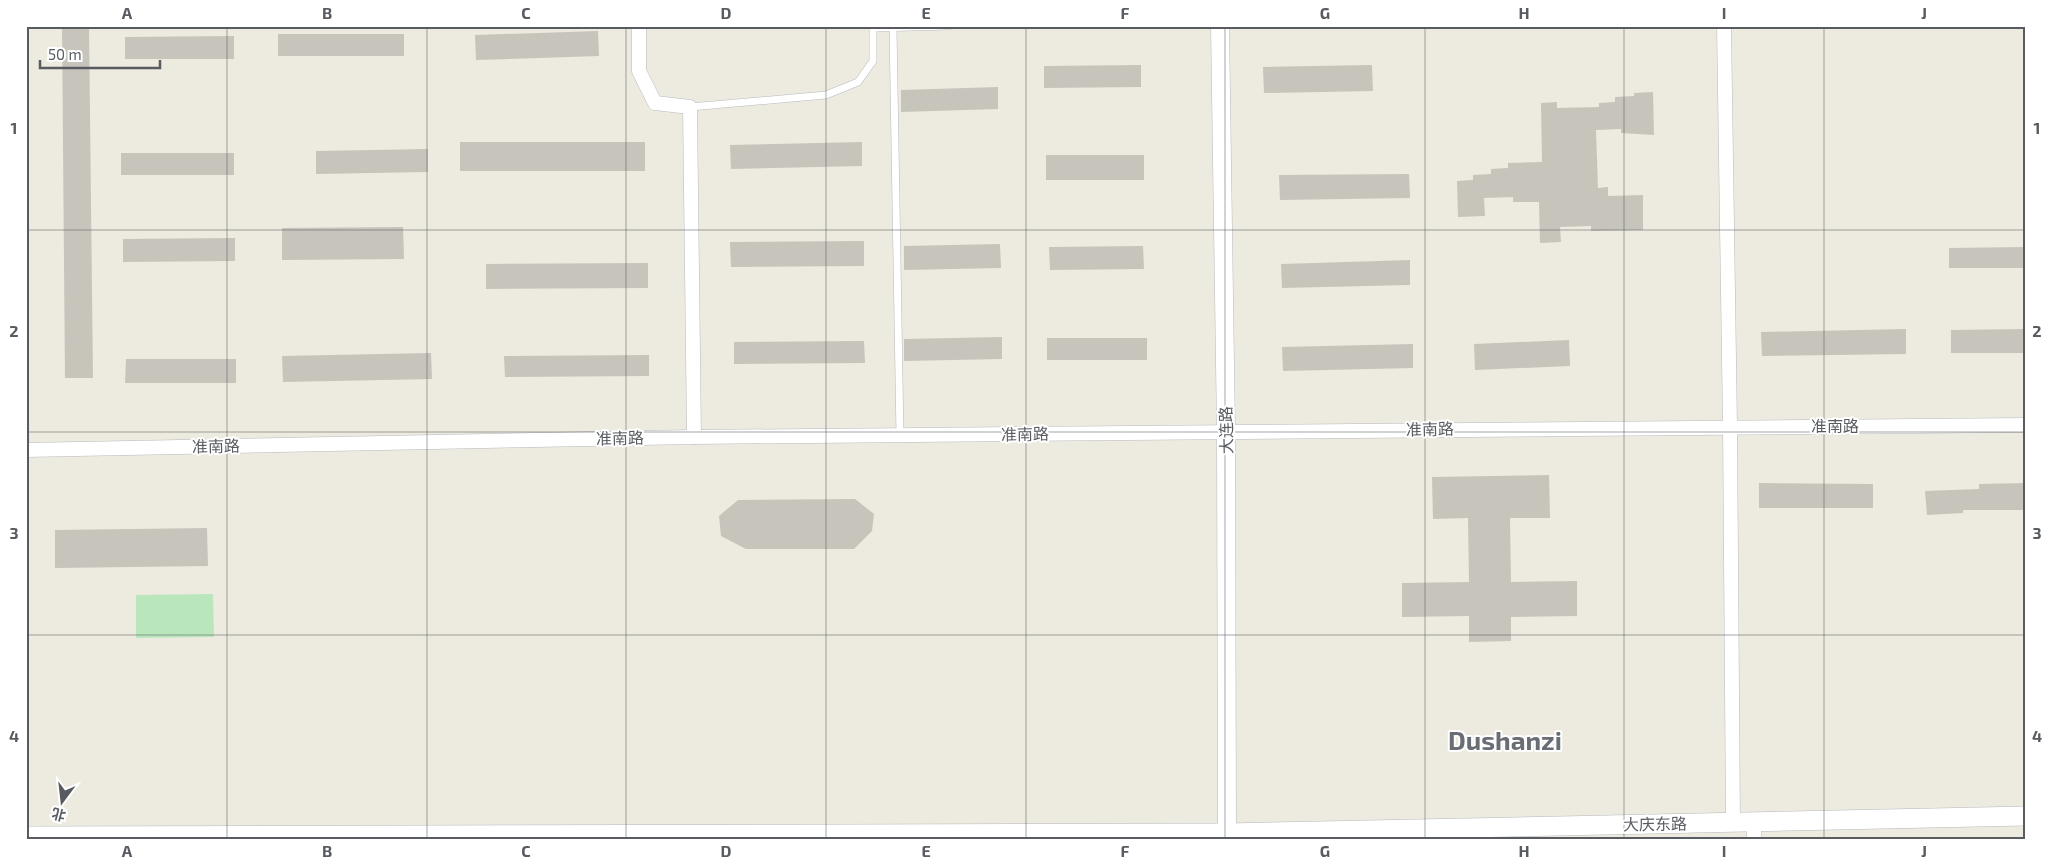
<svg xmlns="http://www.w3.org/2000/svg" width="2051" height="865" font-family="'Exo 2','Noto Sans SC',sans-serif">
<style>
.green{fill:#bae6bc}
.building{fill:#c7c4bc}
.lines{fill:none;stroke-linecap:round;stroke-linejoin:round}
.service-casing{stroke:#b7babf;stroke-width:8}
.minor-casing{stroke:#b7babf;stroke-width:15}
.tertiary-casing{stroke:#b7babf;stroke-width:19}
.secondary-casing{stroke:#b5b9bf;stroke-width:20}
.service{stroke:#fff;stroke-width:7}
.minor{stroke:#fff;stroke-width:14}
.tertiary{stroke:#fff;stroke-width:18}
.secondary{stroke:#fff;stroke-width:19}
.grid{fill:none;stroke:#585c61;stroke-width:1;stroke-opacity:0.55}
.labels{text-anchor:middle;stroke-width:4;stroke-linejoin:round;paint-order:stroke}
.street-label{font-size:16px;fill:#585c61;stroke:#fff}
.town-label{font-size:26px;font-weight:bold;fill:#696e74;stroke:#fff}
.neatline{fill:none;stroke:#585c61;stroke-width:2}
.grid-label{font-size:16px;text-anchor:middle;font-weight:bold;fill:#585c61}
</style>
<rect width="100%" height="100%" fill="#edeadf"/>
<polygon class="green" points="213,594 214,637 136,638 136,595"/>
<g class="building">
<polygon points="62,26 89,26 93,378 65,378"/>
<polygon points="598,31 599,56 476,60 475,35"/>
<rect x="278" y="34" width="126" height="22"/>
<polygon points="234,36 234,59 125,59 125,37"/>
<polygon points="1141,65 1141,87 1044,88 1044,66"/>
<polygon points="1372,65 1373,91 1264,93 1263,67"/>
<polygon points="998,87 998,109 901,112 901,90"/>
<polygon points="1653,92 1654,135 1621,133 1621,129 1596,130 1598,188 1608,187 1608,196 1643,195 1643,230 1591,231 1591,226 1560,227 1561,242 1540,243 1539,202 1513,202 1513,197 1484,198 1485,216 1458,217 1457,181 1473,180 1473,175 1491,174 1491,169 1508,168 1508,163 1542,162 1541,103 1557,102 1557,108 1599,107 1599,103 1615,102 1615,97 1634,96 1634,93"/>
<rect x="460" y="142" width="185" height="29"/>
<polygon points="862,142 862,166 731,169 730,145"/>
<polygon points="428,149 428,172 316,174 316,151"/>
<rect x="121" y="153" width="113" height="22"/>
<rect x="1046" y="155" width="98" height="25"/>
<polygon points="1409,174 1410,198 1280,200 1279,175"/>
<polygon points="403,227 404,259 282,260 282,228"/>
<polygon points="235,238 235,261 123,262 123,239"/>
<polygon points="864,241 864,266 731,267 730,242"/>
<polygon points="1000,244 1001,268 904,270 904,246"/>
<polygon points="1143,246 1144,269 1050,270 1049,247"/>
<polygon points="2025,247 2025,268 1949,268 1949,248"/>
<polygon points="1410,260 1410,285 1282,288 1281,264"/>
<polygon points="648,263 648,288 486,289 486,264"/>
<polygon points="1906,329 1906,354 1762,356 1761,332"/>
<polygon points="2025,329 2025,353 1951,353 1951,330"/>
<polygon points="1002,337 1002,359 904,361 904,339"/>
<rect x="1047" y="338" width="100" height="22"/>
<polygon points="1569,340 1570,366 1475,370 1474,344"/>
<polygon points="864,341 865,363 734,364 734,342"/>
<polygon points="1413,344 1413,368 1283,371 1282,347"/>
<polygon points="431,353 432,379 283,382 282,356"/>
<polygon points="649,355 649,376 505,377 504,356"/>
<polygon points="126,359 236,359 236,383 125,383"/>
<polygon points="1549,475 1550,518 1510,518 1511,582 1577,581 1577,616 1511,617 1511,641 1469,642 1469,616 1402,617 1402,583 1469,582 1468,518 1433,519 1432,477"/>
<polygon points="1759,483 1873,484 1873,508 1759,508"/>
<polygon points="2025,483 2025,510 1963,510 1963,513 1927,515 1925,491 1979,489 1979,484"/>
<polygon points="855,499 874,514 872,531 854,549 746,549 721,536 719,516 738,500"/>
<polygon points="207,528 208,566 55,568 55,530"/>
</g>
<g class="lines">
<g class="service-casing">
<g id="service">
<polyline points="893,28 900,436"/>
<polyline points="690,107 826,95 858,82 873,61 873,28 949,26"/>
</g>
</g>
<g class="minor-casing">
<g id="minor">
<polyline points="639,26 639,71 655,103 690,107 694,437"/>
<polyline points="1724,26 1730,426 1733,823"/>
<polyline points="26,450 694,437 2025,425"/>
<polyline points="1754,822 1754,839"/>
</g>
</g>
<g class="tertiary-casing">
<polyline id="tertiary" points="1220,26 1226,431 1227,833"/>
</g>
<g class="secondary-casing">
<polyline id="secondary" points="26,836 1227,833 2025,816"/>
</g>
<use href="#service" class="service"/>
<use href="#minor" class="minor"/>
<use href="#tertiary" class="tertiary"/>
<use href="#secondary" class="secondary"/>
</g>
<path class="grid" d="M227,26V839M427,26V839M626,26V839M826,26V839M1026,26V839M1225,26V839M1425,26V839M1624,26V839M1824,26V839M26,230H2025M26,432H2025M26,635H2025"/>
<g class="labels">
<g class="street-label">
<text x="1835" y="432">准南路</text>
<text transform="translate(1430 429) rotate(-1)" y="6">准南路</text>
<text transform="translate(1226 430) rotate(-91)" y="6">大连路</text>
<text transform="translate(1025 434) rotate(-1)" y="6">准南路</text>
<text transform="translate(620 438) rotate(-1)" y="6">准南路</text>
<text transform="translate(216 446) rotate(-1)" y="6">准南路</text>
<text transform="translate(1655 824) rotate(-1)" y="6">大庆东路</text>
</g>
<g class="town-label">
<text x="1505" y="750">Dushanzi</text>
</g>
</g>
<rect width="2051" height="865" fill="none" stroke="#ffffff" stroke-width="55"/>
<g transform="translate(62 802) rotate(195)" stroke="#ffffff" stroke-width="4" paint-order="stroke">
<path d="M0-4L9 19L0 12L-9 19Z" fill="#585c61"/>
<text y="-8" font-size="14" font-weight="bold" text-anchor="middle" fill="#585c61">北</text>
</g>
<path d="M40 60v8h120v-8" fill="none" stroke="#585c61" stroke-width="2.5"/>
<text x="48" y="60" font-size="15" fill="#585c61" stroke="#ffffff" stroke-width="4" paint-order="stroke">50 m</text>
<rect x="28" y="28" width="1996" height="810" class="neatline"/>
<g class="grid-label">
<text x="127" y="19">A</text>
<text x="327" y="19">B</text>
<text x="526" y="19">C</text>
<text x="726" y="19">D</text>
<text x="926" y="19">E</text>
<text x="1125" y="19">F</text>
<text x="1325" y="19">G</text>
<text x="1524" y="19">H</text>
<text x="1724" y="19">I</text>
<text x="1924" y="19">J</text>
<text x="14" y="134">1</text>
<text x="2037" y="134">1</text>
<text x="14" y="337">2</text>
<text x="2037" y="337">2</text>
<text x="14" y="539">3</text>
<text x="2037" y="539">3</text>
<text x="14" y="742">4</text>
<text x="2037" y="742">4</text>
<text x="127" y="857">A</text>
<text x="327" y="857">B</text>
<text x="526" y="857">C</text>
<text x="726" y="857">D</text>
<text x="926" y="857">E</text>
<text x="1125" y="857">F</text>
<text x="1325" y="857">G</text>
<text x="1524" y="857">H</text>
<text x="1724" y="857">I</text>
<text x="1924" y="857">J</text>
</g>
</svg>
